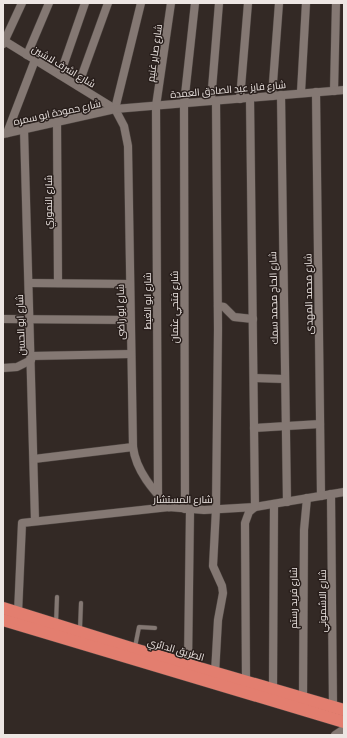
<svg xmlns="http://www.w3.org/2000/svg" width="347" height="738" font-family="Manrope,Cairo,sans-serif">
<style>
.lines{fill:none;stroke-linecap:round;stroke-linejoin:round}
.lane-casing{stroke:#4d4541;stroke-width:5}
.street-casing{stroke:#4d4541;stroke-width:9}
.highway-casing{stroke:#4d4541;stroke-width:13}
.lane{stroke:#847873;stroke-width:4}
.street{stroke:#847873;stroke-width:8}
.highway{stroke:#e37e6f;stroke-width:12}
.labels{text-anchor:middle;stroke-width:3;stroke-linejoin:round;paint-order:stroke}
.street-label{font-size:10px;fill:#ede6e3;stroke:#291f1c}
</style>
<rect width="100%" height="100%" fill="#332925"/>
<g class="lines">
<g class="lane-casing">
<g id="lane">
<polyline points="56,624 57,597"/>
<polyline points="80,629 81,603"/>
<polyline points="135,647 139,627 155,628"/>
</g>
</g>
<g class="street-casing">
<g id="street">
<path d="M3,40L115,109L124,126L128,146L133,447C136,471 153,490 169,507"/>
<polyline points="3,44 22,3"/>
<polyline points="27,55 49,3"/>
<polyline points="60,75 85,3"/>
<polyline points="78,86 108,3"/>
<polyline points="334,91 336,3"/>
<polyline points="301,92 306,3"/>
<polyline points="316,92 321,496"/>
<polyline points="281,95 287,502"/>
<polyline points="272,96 279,3"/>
<polyline points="240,99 248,3"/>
<polyline points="211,101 219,3"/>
<polyline points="115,109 141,3"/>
<polyline points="57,122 58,283"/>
<polyline points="24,129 35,521"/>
<polyline points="7,133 35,60"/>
<polyline points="3,134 115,109 344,90"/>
<polyline points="29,283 129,284"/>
<polyline points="218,306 224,307 234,317 253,319"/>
<polyline points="3,319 130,320"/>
<polyline points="31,356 131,354"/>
<polyline points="3,368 17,367 31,360"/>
<polyline points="254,378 284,379"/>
<polyline points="254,428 320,424"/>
<polyline points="34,459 133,447"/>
<polyline points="331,494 333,707"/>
<polyline points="158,496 156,106 171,3"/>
<polyline points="185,509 184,104 195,3"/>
<polyline points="18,613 22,523 169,507 204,510 255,507 344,492"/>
<polyline points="188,665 190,510"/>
<polyline points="215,673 218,620 223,593 222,586 213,566 216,509 218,329 216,101"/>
<polyline points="246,682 245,523 249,512 255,507 250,98"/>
<polyline points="273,689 274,504"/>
<polyline points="303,698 304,530 307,498"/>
<polyline points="335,735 344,729"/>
</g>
</g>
<g class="highway-casing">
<g id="highway">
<polyline points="3,608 134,649 344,710"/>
<polyline points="3,620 344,722"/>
</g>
</g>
<use href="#lane" class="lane"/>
<use href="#street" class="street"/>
<use href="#highway" class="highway"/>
</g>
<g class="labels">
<g class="street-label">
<text transform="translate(154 53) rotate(-82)" y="4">شارع صابر غنيم</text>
<text transform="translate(64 66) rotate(31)" y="4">شارع اشرف لاشين</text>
<text transform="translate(228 89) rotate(-5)" y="4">شارع فايز عبد الصادق العمدة</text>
<text transform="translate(57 112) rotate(-12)" y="4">شارع حمودة ابو سمره</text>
<text transform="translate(48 202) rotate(-90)" y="4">شارع النموري</text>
<text transform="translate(308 294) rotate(-91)" y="4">شارع محمد المهدى</text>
<text transform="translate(273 298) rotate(-91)" y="4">شارع الحاج محمد سمك</text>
<text transform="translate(147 301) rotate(-90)" y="4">شارع ابو الغيط</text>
<text transform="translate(174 307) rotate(-90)" y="4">شارع فتحي عثمان</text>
<text transform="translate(120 312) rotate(-91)" y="4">شارع ابو راضى</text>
<text transform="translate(20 325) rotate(-92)" y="4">شارع ابو الحسن</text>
<text x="183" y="503">شارع المستشار</text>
<text transform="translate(293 598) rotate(-90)" y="4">شارع فريد رستم</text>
<text transform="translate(322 601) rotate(-90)" y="4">شارع الاشموني</text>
<text transform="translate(176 649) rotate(16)" y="4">الطريق الدائري</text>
</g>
</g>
<rect width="347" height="738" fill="none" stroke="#ede6e3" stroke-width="8"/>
</svg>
